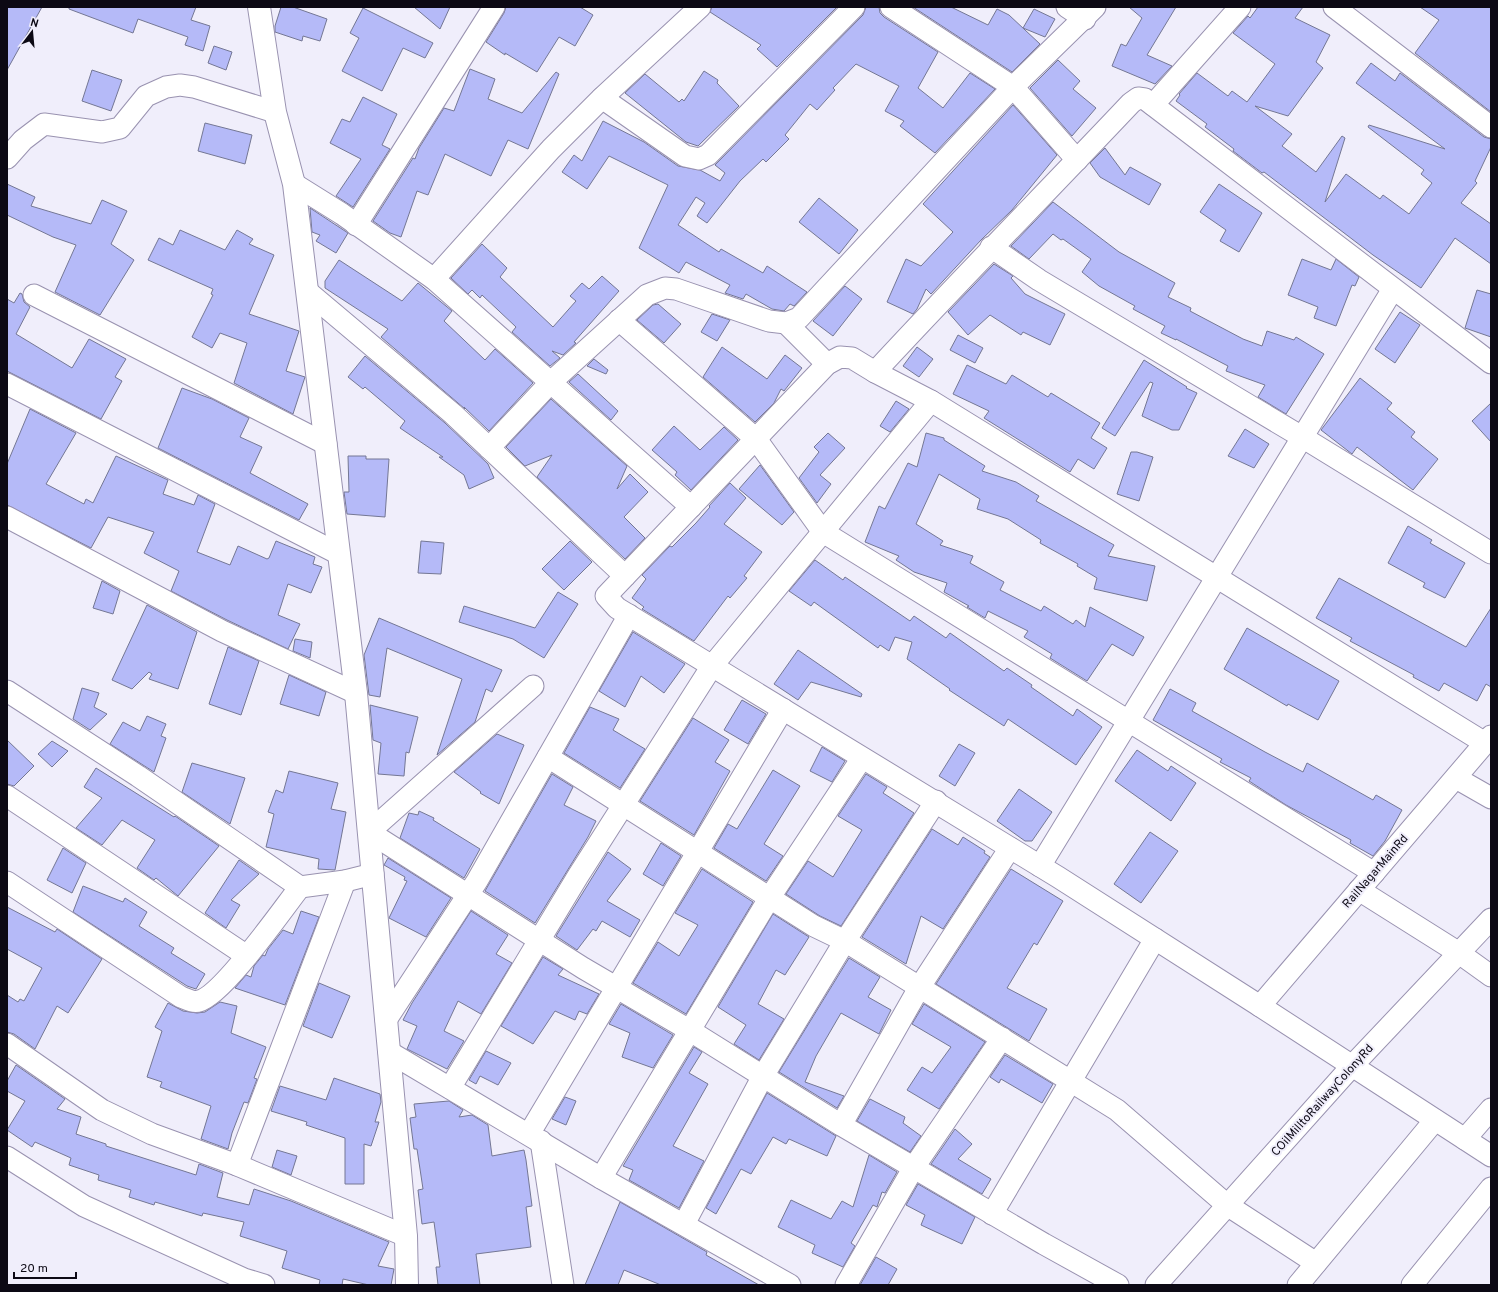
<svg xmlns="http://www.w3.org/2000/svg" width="1498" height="1292" font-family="Overpass,sans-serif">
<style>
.building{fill:#b5baf8;stroke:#747794}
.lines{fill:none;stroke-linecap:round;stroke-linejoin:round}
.minor-casing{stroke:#9992b0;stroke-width:23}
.secondary-casing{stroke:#9992b0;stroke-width:24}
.minor{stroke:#fff;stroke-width:21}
.secondary{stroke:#fff;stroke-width:22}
.labels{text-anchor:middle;stroke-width:4;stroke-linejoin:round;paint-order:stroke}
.street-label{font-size:12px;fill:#0c0914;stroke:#f0eefb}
</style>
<rect width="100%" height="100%" fill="#f0eefb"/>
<g class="building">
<polygon points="7,7 42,7 7,70"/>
<polygon points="69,7 196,7 191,20 210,26 203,51 185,45 188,37 138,19 133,33 69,9"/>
<polygon points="281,7 293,7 327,19 320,41 303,36 302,41 275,32 275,26"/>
<polygon points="414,7 450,7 440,29"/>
<polygon points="506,7 580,7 593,15 575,46 559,37 537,72 505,53 505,55 486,42 504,13"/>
<polygon points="712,7 837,7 777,67 757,49 761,45 710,12"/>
<polygon points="866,7 879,7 880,13 884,17 938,52 918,88 943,108 970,73 995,89 935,153 900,126 904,121 885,111 899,86 856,64 833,88 835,90 817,110 810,104 785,135 789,139 766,162 763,159 740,181 707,223 697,216 705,203 696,197 678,225 719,252 721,249 763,273 767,266 807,292 794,306 790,304 784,311 772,309 746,294 743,299 725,293 730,285 686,262 679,273 639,248 668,185 609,156 587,189 562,172 574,155 582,161 603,121 644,142 678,166 700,170 720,181 725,173 715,165 863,15"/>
<polygon points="913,7 951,7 988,25 997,9 1009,15 1040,44 1012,72"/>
<polygon points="1129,7 1176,7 1147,55 1172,66 1155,84 1112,66 1121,44 1126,46 1142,18"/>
<polygon points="1258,7 1303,7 1295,18 1330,35 1316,62 1323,68 1288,116 1255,106 1292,134 1282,146 1316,172 1342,136 1345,138 1325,202 1346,174 1380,199 1383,195 1409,214 1432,183 1421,174 1424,170 1368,127 1369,125 1445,149 1356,83 1371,63 1395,81 1400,73 1484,137 1491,139 1491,147 1475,181 1477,183 1461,203 1491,224 1491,264 1455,238 1421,288 1373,255 1264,172 1262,173 1233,151 1234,149 1205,127 1207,124 1176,101 1180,95 1179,94 1197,73 1228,96 1232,91 1247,102 1275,64 1233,33 1248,16 1250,18"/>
<polygon points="1420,7 1491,7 1491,112 1415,53 1439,20"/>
<polygon points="363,8 433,43 425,58 403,48 382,91 342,71 359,38 350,33"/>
<polygon points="1034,9 1055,19 1045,37 1023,28"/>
<polygon points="214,46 232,52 226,70 208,63"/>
<polygon points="1058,60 1080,81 1073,89 1096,108 1072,136 1030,88"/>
<polygon points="470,69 495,79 488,99 522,113 556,72 559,74 528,149 508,140 491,176 445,154 428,195 417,191 401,237 390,233 373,221 413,158 415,159 419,148 444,108 454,111"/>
<polygon points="92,70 122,80 111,111 82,101"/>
<polygon points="704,71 718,80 717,83 739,106 698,146 686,142 625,93 645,74 679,102 682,99 684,101"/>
<polygon points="363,97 397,114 382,145 390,149 353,207 336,196 361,159 330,143 342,119 350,122"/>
<polygon points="1013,105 1057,155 1012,210 981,240 931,294 926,289 917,309 913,314 887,302 906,259 921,266 953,232 923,204"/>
<polygon points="205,123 252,135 245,164 198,151"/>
<polygon points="1105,148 1125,175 1130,167 1161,184 1149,205 1100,177 1090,163"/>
<polygon points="7,184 35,197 31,206 91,224 102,200 127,211 111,244 134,260 100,315 55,292 76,245 53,237 7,215"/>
<polygon points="1219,184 1262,213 1239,252 1220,241 1226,230 1200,212"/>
<polygon points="819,198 858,230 839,254 799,222"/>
<polygon points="1053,202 1119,252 1175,283 1168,297 1191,308 1190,311 1243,339 1262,346 1267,331 1294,340 1296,337 1324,354 1286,414 1258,397 1265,385 1226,371 1228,366 1176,339 1176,340 1161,333 1165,326 1133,309 1135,306 1099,286 1082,272 1091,259 1063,239 1061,240 1053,234 1029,259 1011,246"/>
<polygon points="310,208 348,233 336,253 316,241 320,235 312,232"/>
<polygon points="180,230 225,250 237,230 253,239 249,244 274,255 249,314 299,331 286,371 305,377 293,414 234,383 247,343 220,333 212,348 192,337 213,295 211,294 213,289 148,260 159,238 173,245"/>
<polygon points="482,244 507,268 500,277 553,327 576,301 570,296 582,283 589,289 602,276 619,291 574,342 576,343 563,355 552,351 560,358 550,366 512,332 516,327 482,295 480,298 472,290 468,294 451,278"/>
<polygon points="1302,259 1331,270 1336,259 1359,277 1355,286 1352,285 1336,326 1314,318 1318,307 1288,295"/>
<polygon points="339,260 402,301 418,283 452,311 444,321 485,360 495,349 533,383 489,431 464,407 465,409 381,337 388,329 325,288 325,281"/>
<polygon points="994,264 1013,276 1011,278 1025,294 1065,314 1050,345 1023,332 1021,335 990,315 968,335 948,312"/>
<polygon points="845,286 862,299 833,336 813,321"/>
<polygon points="1477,290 1491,294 1491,337 1465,328"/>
<polygon points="20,293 22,294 24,302 30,307 16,334 72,368 89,339 126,359 115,377 122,381 101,419 7,371 7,299 14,303"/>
<polygon points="658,304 681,324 664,343 637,320 653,305"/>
<polygon points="1400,312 1420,325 1395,363 1375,349"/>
<polygon points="712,314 730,320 717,341 701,332"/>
<polygon points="958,335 983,348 975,363 950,350"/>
<polygon points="722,347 767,379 785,355 802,368 784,391 781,389 774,403 755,422 703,377"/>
<polygon points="917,347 933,359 919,377 903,366"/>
<polygon points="365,356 445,423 488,464 494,478 469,489 464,475 439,457 443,457 400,428 405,421 365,387 363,389 348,377"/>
<polygon points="594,359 608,370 606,374 587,366"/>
<polygon points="1144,360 1187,387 1186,388 1197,393 1179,430 1172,430 1142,416 1153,383 1150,382 1115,436 1102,428"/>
<polygon points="967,365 1006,384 1012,375 1048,397 1051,393 1100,423 1091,438 1107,448 1094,469 1078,459 1070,472 984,418 989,411 953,394"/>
<polygon points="578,374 618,411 611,420 569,382"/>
<polygon points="1360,378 1392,403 1387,409 1415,432 1411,437 1438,459 1413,490 1357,447 1352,454 1321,430"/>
<polygon points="182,388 212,399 249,418 240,437 262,447 250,473 308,504 299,520 158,448"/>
<polygon points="551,399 627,466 617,489 630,474 648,492 624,517 645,538 625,559 537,477 552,455 525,466 506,447"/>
<polygon points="896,401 909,409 890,432 880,426"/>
<polygon points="1491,403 1491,442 1472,421"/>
<polygon points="30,409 76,433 46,484 84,504 86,499 93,503 116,456 168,480 163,494 194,505 198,495 215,504 197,552 230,565 238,546 267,559 269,558 276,541 315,557 313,564 322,567 311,593 288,584 278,615 300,624 288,649 227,620 171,591 179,571 144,553 154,532 108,517 91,548 7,505 7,464"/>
<polygon points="674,426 700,450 724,427 738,440 691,490 675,475 677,472 652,450"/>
<polygon points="1245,429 1269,444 1254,468 1228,456"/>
<polygon points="828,433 845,448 820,475 831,484 817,503 799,478 819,452 814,447"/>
<polygon points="926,433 944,438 944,440 985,466 982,471 1016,482 1039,496 1036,501 1114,545 1108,556 1155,566 1147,601 1094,589 1097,578 1077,566 1078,564 1040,543 1041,540 1008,519 977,509 980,499 939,474 916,524 943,541 940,545 973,556 970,563 1004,582 1000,590 1041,611 1044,606 1073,624 1076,620 1085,627 1090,607 1144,637 1133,656 1112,644 1087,681 1050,658 1052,654 1024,637 1028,631 988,611 985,618 980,615 967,607 969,606 944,592 947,583 914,572 896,560 899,556 865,542 879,506 885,509 908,463 917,467"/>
<polygon points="1131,452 1137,452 1153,457 1139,501 1117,494"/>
<polygon points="348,456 366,456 366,459 389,459 385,517 347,514 344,492 349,492"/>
<polygon points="760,465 794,512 782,525 739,489"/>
<polygon points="730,483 746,498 724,524 762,552 744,576 747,578 730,598 728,596 694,641 642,609 644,607 632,598 646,579 642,575 670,546 672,547 696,523 710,507 709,506"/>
<polygon points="1408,526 1432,540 1430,543 1465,563 1445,598 1423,587 1425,583 1388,563"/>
<polygon points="421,541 444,543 441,574 418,573"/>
<polygon points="570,541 592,562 564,590 542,569"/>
<polygon points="815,560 843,580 845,577 910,621 914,616 946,638 950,633 1004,671 1007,668 1032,685 1031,687 1073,716 1077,709 1102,727 1076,765 1008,719 1004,726 949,690 950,689 907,659 912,642 895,637 889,651 880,645 878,648 814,602 811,606 789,591"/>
<polygon points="1339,578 1466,647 1491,608 1491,687 1486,684 1477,701 1444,683 1439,691 1413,677 1414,675 1350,641 1352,638 1316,618"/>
<polygon points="102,581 120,591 113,614 93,608"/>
<polygon points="558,592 578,604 544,658 513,639 459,622 464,606 535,628"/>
<polygon points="147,605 197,632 178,689 149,679 152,674 149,672 132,689 112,680"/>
<polygon points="379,618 502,670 492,692 486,689 475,722 437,755 462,679 387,648 380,697 369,695 364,655"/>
<polygon points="1247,628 1339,681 1318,720 1288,704 1287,706 1224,669"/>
<polygon points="633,632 685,664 664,693 641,676 625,707 599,691"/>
<polygon points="295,639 312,642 310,658 293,651"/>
<polygon points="228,647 259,661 241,715 209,704"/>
<polygon points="798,650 862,694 861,697 811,682 798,700 774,684"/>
<polygon points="289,675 326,692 319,716 280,704"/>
<polygon points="82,688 99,693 94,707 107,714 90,730 73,719"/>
<polygon points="1170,689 1196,703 1192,711 1265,752 1303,772 1307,763 1373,800 1376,795 1402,810 1385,841 1373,856 1350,843 1351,840 1286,805 1249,781 1251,778 1220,762 1222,759 1153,720"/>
<polygon points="742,700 766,714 748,744 724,730"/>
<polygon points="370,705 418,717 409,753 406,752 404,776 378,774 381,743 373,740"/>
<polygon points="590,707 619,719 613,730 645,749 620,788 564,753"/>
<polygon points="147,716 166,724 161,736 166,738 154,772 110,744 123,722 140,731"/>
<polygon points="693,718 729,740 715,762 730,771 694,835 640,801"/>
<polygon points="497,734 524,745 499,804 480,793 481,792 454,772"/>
<polygon points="7,740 34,766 14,786 7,784"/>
<polygon points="52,741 68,751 52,767 38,754"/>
<polygon points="959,744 975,753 955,786 939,776"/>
<polygon points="822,747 845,761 832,782 810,771"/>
<polygon points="1137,750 1168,771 1171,766 1196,783 1171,821 1115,781"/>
<polygon points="192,763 245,778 230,824 182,792"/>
<polygon points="96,768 174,817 175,816 219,846 178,896 156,878 154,880 137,868 155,840 122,820 102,845 76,828 102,798 84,787"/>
<polygon points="773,770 800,786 764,844 783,856 766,881 714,848 728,824 737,829"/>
<polygon points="289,771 338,783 331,809 346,812 335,870 318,869 319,859 266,847 274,814 268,812 276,790 283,793"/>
<polygon points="552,774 573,787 564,805 596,821 588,837 535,923 485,891"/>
<polygon points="866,774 887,787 883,793 914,813 841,926 820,916 786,894 808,861 833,877 862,830 838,816"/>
<polygon points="1019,789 1052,812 1032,841 1025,841 997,821"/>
<polygon points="419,811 434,818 433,820 480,849 464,878 400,838 409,813 418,815"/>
<polygon points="932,829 958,845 963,837 985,851 984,853 990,857 943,929 921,916 906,964 862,937"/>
<polygon points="1150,832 1178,851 1141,903 1114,884"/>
<polygon points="661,843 681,856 663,886 643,874"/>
<polygon points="63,848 86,863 72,893 47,880"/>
<polygon points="608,852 631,869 607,901 640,920 630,937 602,921 596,931 593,929 577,950 556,936"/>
<polygon points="388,858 451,898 426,937 389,918 407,881 404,880 405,877 384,865"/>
<polygon points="239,860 259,874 231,900 240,905 226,928 205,913"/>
<polygon points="702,869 753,902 686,1014 633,983 658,942 679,956 698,925 675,913"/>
<polygon points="1011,869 1063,901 1037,945 1034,943 1007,988 1047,1009 1029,1041 936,984"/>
<polygon points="83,886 123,902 125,898 147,912 139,926 174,948 171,953 205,974 196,989 187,986 73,912"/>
<polygon points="7,907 55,932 57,929 102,959 68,1013 57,1006 35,1049 14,1034 7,1032 7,995 18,1002 20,999 24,1001 42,968 7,949"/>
<polygon points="301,911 319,917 285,1005 235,988 246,975 251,977 254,966 263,955 265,956 268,949 283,930 293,934"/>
<polygon points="471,911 508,935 496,954 512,963 481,1014 458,1001 444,1031 464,1041 447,1069 407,1049 417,1026 403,1020 412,1003"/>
<polygon points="773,914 809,937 785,975 776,970 758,1004 784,1019 759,1060 734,1044 746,1025 718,1007"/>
<polygon points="543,957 563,969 558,975 599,994 587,1014 579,1011 575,1020 555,1011 533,1044 501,1026"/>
<polygon points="849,958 880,977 868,997 891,1010 879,1034 841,1013 816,1056 805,1082 844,1096 837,1108 779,1072"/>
<polygon points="319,983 350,996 332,1038 303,1026"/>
<polygon points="220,1002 237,1006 231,1033 266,1047 254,1078 257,1079 248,1103 244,1102 232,1133 228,1149 201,1139 211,1106 160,1087 162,1082 147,1077 162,1031 155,1027 168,1003 183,1011 197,1013 205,1012"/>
<polygon points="621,1004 673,1035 653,1068 622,1057 630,1033 609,1024"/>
<polygon points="924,1004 985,1042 939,1109 907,1090 922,1067 932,1073 951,1047 912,1024"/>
<polygon points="694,1047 702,1052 689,1073 708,1084 673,1146 704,1161 679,1208 629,1180 633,1170 623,1166"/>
<polygon points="486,1051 511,1063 498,1085 480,1076 476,1084 469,1080"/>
<polygon points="1005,1055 1053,1084 1042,1103 1001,1079 999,1083 990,1077"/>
<polygon points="16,1065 65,1099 57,1109 81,1117 76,1134 106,1144 106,1146 196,1175 199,1164 223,1173 217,1197 249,1205 254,1189 291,1201 389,1242 378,1266 394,1269 391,1285 369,1285 343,1279 342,1285 319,1285 320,1280 282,1268 287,1251 240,1236 244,1222 203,1213 202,1216 155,1202 154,1205 129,1197 131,1190 98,1180 99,1175 69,1165 71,1158 35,1142 32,1147 7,1130 25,1101 7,1091 7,1081"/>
<polygon points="334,1078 380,1094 381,1102 375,1122 379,1122 371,1146 364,1144 364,1184 345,1184 345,1138 306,1125 307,1122 271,1111 280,1086 326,1100"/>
<polygon points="767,1093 836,1136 827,1156 789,1139 786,1144 773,1137 751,1174 741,1169 716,1214 706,1208"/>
<polygon points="565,1097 576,1101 566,1125 552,1119"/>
<polygon points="870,1099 905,1117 903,1123 921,1136 910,1152 857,1121"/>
<polygon points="449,1101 463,1110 459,1117 472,1115 488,1125 492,1156 524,1150 526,1160 532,1206 526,1207 531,1247 476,1254 480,1285 438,1285 436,1267 440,1267 434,1222 422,1224 418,1190 423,1189 417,1149 414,1149 410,1118 416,1117 414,1104"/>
<polygon points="955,1129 972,1144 958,1159 991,1179 982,1194 931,1164"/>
<polygon points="277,1150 297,1156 291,1175 272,1167"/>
<polygon points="869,1155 897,1172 885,1193 882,1192 877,1207 873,1205 851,1243 855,1246 843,1267 812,1253 815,1245 778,1227 791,1200 831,1219 842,1201 853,1207"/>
<polygon points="918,1184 975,1217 962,1244 921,1225 925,1215 906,1205"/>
<polygon points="620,1202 707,1252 706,1255 759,1285 661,1285 624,1270 618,1285 585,1285"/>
<polygon points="876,1257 897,1269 888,1285 860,1285"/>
</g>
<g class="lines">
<g class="minor-casing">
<g id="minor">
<polyline points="891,7 1013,87 1077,160"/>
<polyline points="1067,7 1085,19"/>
<polyline points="1334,7 1491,127"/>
<polyline points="602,98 685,156 699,159 708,155 854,7"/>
<polyline points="1153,105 1240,7"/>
<polyline points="7,158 23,140 44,124 102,132 120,128 146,96 166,87 180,85 194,87 275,112"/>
<polyline points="294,184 342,214 434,279 691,507"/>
<polyline points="356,225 494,7"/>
<polyline points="991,247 1039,280 1302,437 1491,553"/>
<polyline points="434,279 551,149 602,98 700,7"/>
<polyline points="308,292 453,414 625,576"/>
<polyline points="34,295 326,444"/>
<polyline points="619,320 756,439 823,532 1374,873"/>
<polyline points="786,323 827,364"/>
<path d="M875,372C959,281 1046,193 1131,103L1138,98L1145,99L1491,363"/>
<polyline points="7,384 339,554"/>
<polyline points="489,448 551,382 647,295 665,288 676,289 769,321 786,323 799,318 1013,87 1095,7"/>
<polyline points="7,517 222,631 356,693"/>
<polyline points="533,686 369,832 583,968 689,1030 841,1125 1044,1244 1118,1285"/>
<polyline points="7,691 138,776 300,887 345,881 373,874"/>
<polyline points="1485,743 931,401 875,372 852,358 840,357 827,364 606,596 617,608 1058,877 1260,1006 1491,1156"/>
<polyline points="548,757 814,926 845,941 1117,1110 1227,1205 1316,1263"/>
<polyline points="1456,778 1491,798"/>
<polyline points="7,796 247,956"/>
<polyline points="1040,866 1393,289"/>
<path d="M7,882L181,997C186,999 194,1003 199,1001C223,995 282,910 300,887"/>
<polyline points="1359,890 1459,953 1491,976"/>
<polyline points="1260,1006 1491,736"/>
<polyline points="386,1020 477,881 629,615"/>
<polyline points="7,1044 102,1110 152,1134 237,1165 406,1236"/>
<polyline points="389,1052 601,1178 790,1285"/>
<polyline points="450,1088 578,876 712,666 931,401"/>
<polyline points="841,1125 919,988 1010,848"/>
<polyline points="529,1134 783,709"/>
<polyline points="1465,1139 1491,1109"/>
<polyline points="541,1141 563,1285"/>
<polyline points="7,1157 84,1206 244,1279 264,1285"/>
<polyline points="237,1165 345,881"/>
<polyline points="601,1178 770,897 862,758"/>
<polyline points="992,1214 1155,939"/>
<polyline points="684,1224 763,1076 845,941 936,801"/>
<polyline points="846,1285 914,1167 1002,1038"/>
<polyline points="1156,1285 1352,1066 1491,919"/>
<polyline points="1298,1285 1435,1120"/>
<polyline points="1412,1285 1491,1188"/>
</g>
</g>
<g class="secondary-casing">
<polyline id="secondary" points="259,7 275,112 294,184 356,693 406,1236 407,1285"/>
</g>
<use href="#minor" class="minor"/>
<use href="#secondary" class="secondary"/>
</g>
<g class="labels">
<g class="street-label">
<text transform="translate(1375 871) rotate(-49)" y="4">RailNagarMainRd</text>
<text transform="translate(1322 1100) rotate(-48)" y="4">COilMilltoRailwayColonyRd</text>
</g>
</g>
<rect width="1498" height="1292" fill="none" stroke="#0c0914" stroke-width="16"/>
<g transform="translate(32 32) rotate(16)" stroke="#f0eefb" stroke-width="3" paint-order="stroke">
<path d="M0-3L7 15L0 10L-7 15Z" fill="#0c0914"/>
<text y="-6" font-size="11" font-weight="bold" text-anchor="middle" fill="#0c0914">N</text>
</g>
<path d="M14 1272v6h62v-6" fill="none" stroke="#0c0914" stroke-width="2"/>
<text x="20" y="1272" font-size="12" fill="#0c0914" stroke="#f0eefb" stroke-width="3" paint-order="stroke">20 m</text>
</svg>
